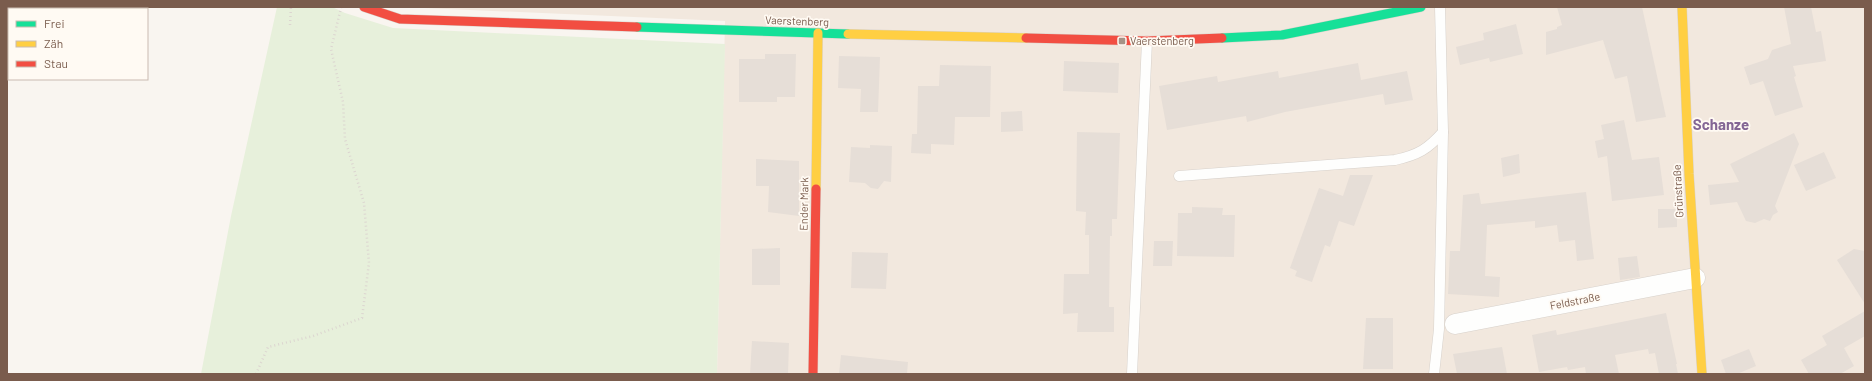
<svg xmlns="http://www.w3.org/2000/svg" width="1872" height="381" font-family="Barlow,sans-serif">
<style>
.residential{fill:#f2e8de}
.green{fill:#e7f0db}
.building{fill:#e6ded7}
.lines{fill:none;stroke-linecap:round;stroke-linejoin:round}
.lane-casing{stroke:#d7d1cb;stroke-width:11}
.street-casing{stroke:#d7d1cb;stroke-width:21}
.fast-casing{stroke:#d9d2cb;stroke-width:10}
.slow-casing{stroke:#d9d2cb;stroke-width:10}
.jam-casing{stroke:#d9d2cb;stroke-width:10}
.path{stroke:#dcd5d0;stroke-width:2.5;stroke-dasharray:1 3;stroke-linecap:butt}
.lane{stroke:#fefefd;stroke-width:10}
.street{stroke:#fefefd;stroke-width:20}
.fast{stroke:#16e098;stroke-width:9}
.slow{stroke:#ffcf43;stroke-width:9}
.jam{stroke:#f24e42;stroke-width:9}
.poi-dot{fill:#a69286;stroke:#fffaf3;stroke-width:1.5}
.labels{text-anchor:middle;stroke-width:3.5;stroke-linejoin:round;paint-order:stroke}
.street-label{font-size:11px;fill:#7a5c4d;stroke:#fffaf3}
.poi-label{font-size:11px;fill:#7a5c4d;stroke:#fffaf3;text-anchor:start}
.district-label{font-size:15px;font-weight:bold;fill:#846695;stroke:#fffaf3}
</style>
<rect width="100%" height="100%" fill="#f9f5f0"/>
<polygon class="residential" points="401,7 1865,7 1865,374 717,374 725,21"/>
<polygon class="green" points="277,7 332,7 345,13 393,28 725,44 717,374 201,374 231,216"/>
<g class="building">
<polygon points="1557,7 1642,7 1666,117 1636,122 1627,76 1615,79 1603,40 1546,55 1546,32 1557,29 1557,27 1562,25"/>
<polygon points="1784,7 1811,7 1816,32 1821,31 1826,61 1793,66 1796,76 1794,77 1803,107 1775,116 1763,81 1750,85 1744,67 1768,59 1772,50 1791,44"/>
<polygon points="1516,24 1523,54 1490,62 1489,58 1460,65 1456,47 1484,40 1483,33"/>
<polygon points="765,54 796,54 795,97 777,97 777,102 739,102 739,59 765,59"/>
<polygon points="839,56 880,57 878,112 860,112 861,89 838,88"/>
<polygon points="1064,61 1119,63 1118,93 1063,91"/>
<polygon points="1358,63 1361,80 1407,71 1413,100 1385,105 1383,94 1285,112 1247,122 1246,116 1167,130 1159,86 1217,76 1218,82 1278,71 1279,78"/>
<polygon points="940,65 991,66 990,117 955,117 954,145 931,144 931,154 911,153 912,134 917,134 918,86 939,86"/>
<polygon points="1022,111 1023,131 1001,132 1001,112"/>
<polygon points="1624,120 1632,160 1659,157 1664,195 1612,201 1607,156 1598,158 1595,141 1604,139 1601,125"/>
<polygon points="1077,132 1120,133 1117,219 1112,219 1112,236 1110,236 1109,307 1114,307 1114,332 1077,332 1078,313 1063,314 1064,274 1089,274 1089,235 1085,235 1086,212 1076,211"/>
<polygon points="1794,133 1799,144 1775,206 1778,212 1773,215 1770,221 1764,219 1755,223 1746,221 1737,202 1710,205 1708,185 1739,182 1730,164"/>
<polygon points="870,145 892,146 891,182 884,181 878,189 871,188 865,183 849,182 851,147 870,148"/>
<polygon points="1824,152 1836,178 1806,191 1794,165"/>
<polygon points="1519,154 1520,173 1503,177 1501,158"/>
<polygon points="756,159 799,161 799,216 768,212 769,186 756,186"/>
<polygon points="1350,175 1373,175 1354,226 1339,221 1330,247 1325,245 1312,282 1295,276 1297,271 1290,268 1319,188 1343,196"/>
<polygon points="1586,192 1594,259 1577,261 1575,240 1559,242 1557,225 1535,228 1535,221 1487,225 1485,276 1500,277 1499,297 1448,294 1450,251 1460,251 1463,195 1479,193 1481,204"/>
<polygon points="1192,207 1223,208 1222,215 1235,215 1234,257 1177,256 1178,213 1192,213"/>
<polygon points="1658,209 1677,209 1677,227 1658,228"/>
<polygon points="1154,241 1173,241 1172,266 1153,266"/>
<polygon points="780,248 780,285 752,285 752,249"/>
<polygon points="1854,249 1865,251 1865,304 1837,260"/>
<polygon points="852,252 888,253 886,289 851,288"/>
<polygon points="1637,256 1640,277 1620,280 1618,258"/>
<polygon points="1865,311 1865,336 1844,348 1854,366 1840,374 1809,374 1801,360 1827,345 1822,336"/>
<polygon points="1666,313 1677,364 1676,364 1678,374 1659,374 1655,353 1649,354 1648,349 1615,355 1619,374 1586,374 1585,367 1568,370 1567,367 1539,372 1532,335 1556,330 1557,335"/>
<polygon points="1366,318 1393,318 1393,369 1363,369"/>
<polygon points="752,341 789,343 788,374 750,374"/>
<polygon points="1502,347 1507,374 1457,374 1453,354"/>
<polygon points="1749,349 1756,366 1737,374 1726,374 1721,360"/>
<polygon points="841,355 908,362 907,374 839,374"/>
</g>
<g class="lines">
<g class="lane-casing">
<g id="lane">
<path d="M1179,176L1395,160C1418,155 1428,149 1443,132"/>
<polyline points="1132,374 1147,41"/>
<polyline points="1434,374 1439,329 1443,132 1440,7"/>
</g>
</g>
<g class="street-casing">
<polyline id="street" points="1455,324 1695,278"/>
</g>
<g class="fast-casing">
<g id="fast">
<polyline points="637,27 848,34"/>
<polyline points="1222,38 1282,35 1421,7"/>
</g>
</g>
<g class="slow-casing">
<g id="slow">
<polyline points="1682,7 1689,174 1702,374"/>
<polyline points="848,34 1026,38"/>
<polyline points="816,189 818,33"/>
</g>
</g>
<g class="jam-casing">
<g id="jam">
<polyline points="364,7 400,19 637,27"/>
<polyline points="1026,38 1147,41 1222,38"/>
<polyline points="813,374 816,189"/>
</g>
</g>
<g class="path">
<polyline points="290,25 291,7"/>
<polyline points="256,374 268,347 313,336 362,318 369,263 364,203 345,139 343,102 331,49 341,8"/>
</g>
<use href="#lane" class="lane"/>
<use href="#street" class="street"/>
<use href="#fast" class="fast"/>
<use href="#slow" class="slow"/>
<use href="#jam" class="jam"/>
</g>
<rect class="poi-dot" x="1118" y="37" width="8" height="8" rx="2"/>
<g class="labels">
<g class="street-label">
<text transform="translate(797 21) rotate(2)" y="4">Vaerstenberg</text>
<text transform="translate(1678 191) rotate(-93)" y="4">Grünstraße</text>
<text transform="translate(804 204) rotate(-89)" y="4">Ender Mark</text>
<text transform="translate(1575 301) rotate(-11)" y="4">Feldstraße</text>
</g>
<g class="poi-label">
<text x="1130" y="45">Vaerstenberg</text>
</g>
<g class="district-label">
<text x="1721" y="130">Schanze</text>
</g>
</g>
<rect width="1872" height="381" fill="none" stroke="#7a5c4d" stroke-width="16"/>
<rect x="8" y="8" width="140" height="72" fill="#fffaf3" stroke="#cabbb1"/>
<rect x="16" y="21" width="20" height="6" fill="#16e098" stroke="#cabbb1"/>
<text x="44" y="28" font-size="12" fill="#7a5c4d">Frei</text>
<rect x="16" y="41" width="20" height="6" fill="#ffcf43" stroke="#cabbb1"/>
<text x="44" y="48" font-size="12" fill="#7a5c4d">Zäh</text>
<rect x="16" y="61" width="20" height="6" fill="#f24e42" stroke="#cabbb1"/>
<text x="44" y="68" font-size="12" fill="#7a5c4d">Stau</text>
</svg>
